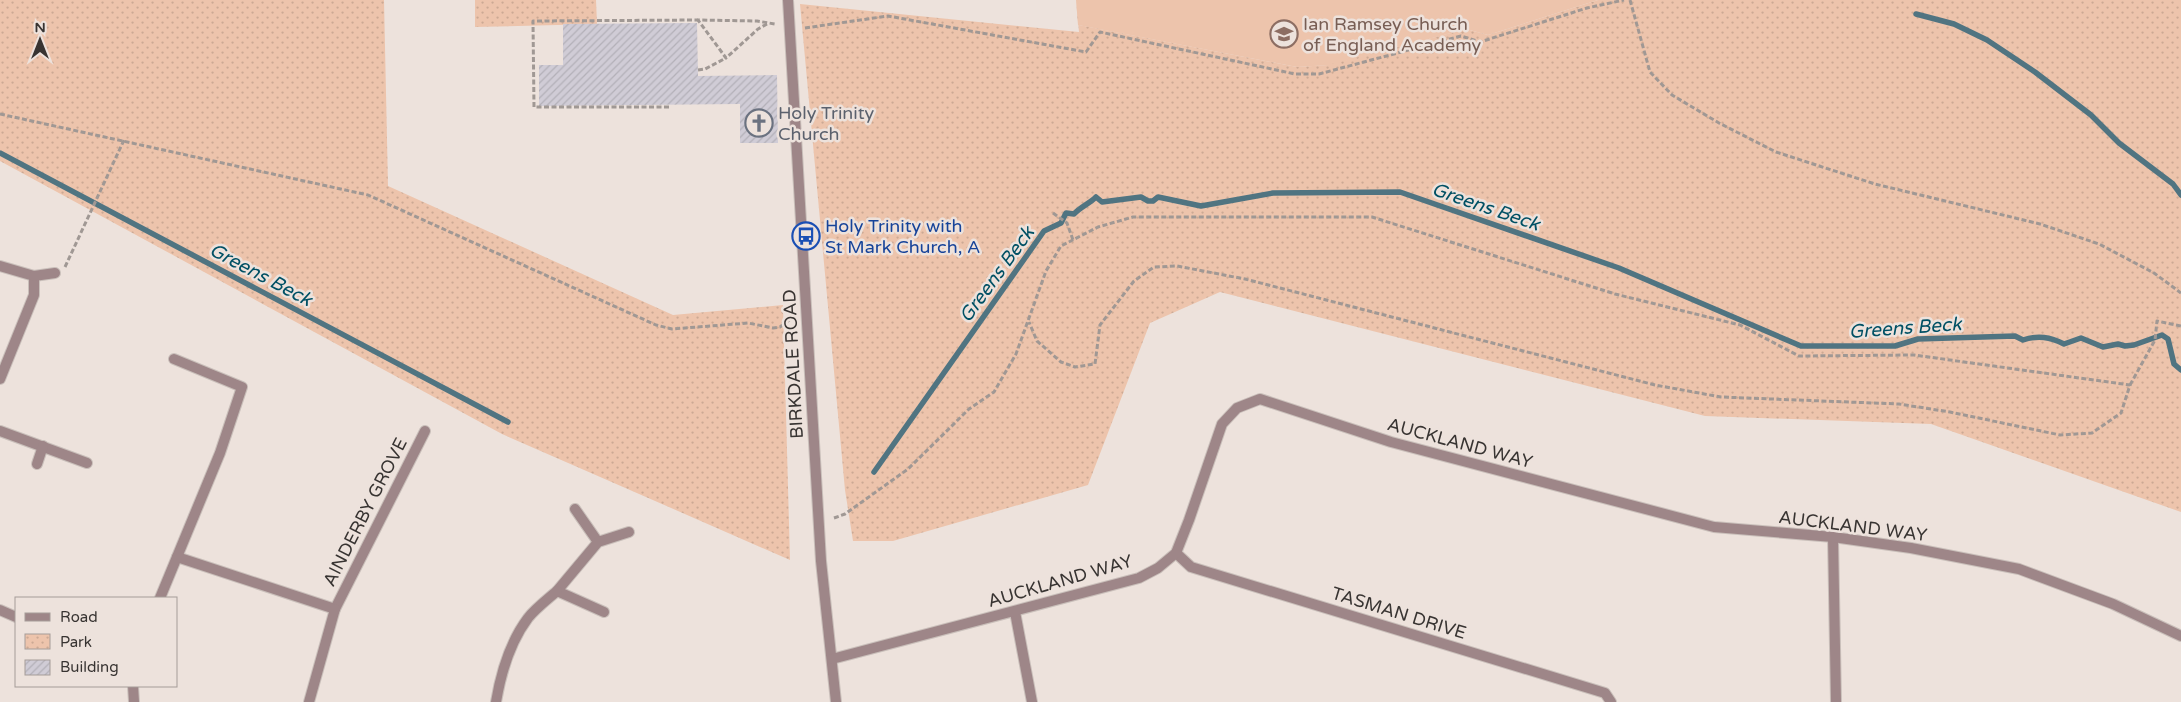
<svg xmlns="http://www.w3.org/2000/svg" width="2181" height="702" font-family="'Varela Round',sans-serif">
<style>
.green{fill:#edc4ac}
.park{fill:url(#park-dots)}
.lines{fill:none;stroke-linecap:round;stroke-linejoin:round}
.stream{stroke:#507481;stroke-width:5.5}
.building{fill:url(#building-hatch)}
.minor-casing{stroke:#c9bfba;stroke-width:12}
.path{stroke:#a09894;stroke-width:3;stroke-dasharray:5 2.5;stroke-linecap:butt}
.minor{stroke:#9e8688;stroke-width:10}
.labels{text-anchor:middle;stroke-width:5;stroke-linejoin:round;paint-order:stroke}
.education-label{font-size:18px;fill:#785e54;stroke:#ede2dc;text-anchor:start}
.worship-label{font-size:18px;fill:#5b616d;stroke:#ede2dc;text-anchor:start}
.transit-label{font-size:18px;fill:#164399;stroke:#ede2dc;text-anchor:start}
.street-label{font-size:18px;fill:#383432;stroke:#ede2dc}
.water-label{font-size:19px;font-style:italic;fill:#005064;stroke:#ede2dc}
</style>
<defs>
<pattern id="park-dots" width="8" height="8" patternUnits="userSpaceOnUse" patternTransform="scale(1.25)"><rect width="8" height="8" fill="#edc4ac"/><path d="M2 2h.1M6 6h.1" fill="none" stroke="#cca994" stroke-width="1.8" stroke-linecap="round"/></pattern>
<pattern id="building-hatch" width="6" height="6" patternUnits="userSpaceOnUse" patternTransform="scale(1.25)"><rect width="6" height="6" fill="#d0ccd6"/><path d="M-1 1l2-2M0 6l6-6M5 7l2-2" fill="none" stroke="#b3b0b8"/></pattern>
</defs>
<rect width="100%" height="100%" fill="#ede2dc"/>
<polygon class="green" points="1076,0 1598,0 1488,35 1466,29 1331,65 1297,67 1078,25"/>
<g class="park">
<polygon points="0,0 384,0 388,186 673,315 783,305 790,560 502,434 0,161"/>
<polygon points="475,0 596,0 597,24 475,27"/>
<polygon points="1076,0 1079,25 1297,67 1328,65 1466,29 1488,35 1598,0 2181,0 2181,512 1931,424 1705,416 1220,292 1150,323 1088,485 893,541 853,541 845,490 800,4 1079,32"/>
</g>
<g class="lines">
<g class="stream">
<polyline points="1916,14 1954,24 1987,40 2035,72 2091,115 2119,143 2173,184 2181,195"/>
<polyline points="0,153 508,422"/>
<path d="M874,472L1044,231L1061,223L1066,213L1074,214C1080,207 1089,204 1096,197L1102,202L1141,197L1148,201H1153L1158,197L1201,206L1273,193L1400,192L1619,268L1801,346H1895L1918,339L2015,336L2023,340C2038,335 2050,337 2064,344L2081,338L2103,347L2118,344L2125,346L2134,345L2162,335L2168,339L2174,364L2181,370"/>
</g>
</g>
<polygon class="building" points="697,23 698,76 777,75 778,143 740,143 740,104 539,106 539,65 563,65 563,24"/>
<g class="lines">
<g class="minor-casing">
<g id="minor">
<polyline points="788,0 821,561 836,702"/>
<polyline points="0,266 34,276 34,295 0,379"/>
<polyline points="34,276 55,273"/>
<polyline points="0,431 87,463"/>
<polyline points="37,464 43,446"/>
<polyline points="575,509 598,542"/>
<polyline points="1833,537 1836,702"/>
<polyline points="1176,553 1191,567 1605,693 1611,702"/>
<polyline points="177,557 335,609 425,431"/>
<polyline points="160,598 220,453 242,387 174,359"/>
<polyline points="0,610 16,617"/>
<polyline points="604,612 557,591 598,542 629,532"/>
<polyline points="1015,612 1032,702"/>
<polyline points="832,659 1139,578 1158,568 1176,553 1189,520 1222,424 1237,408 1260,399 1391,442 1714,527 1833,537 1911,548 2019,569 2113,604 2181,636"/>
<polyline points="133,686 134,702"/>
<polyline points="309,702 335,609"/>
<path d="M496,702C501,672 510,642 528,618C536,608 548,599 557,591"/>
</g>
</g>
<g class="path">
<polyline points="1630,0 1650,72 1672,95 1719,123 1776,152 1875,184 2040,224 2099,244 2154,273 2181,293"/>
<polyline points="767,24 758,29 726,58 698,20 757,21 775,24"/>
<polyline points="805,28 888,16 1086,52 1100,32 1295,74 1319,74 1461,36 1480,42 1587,8 1624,0"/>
<polyline points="698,70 705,69 726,58"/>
<polyline points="669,107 534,107 533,21 698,20"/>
<polyline points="0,114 368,195 656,325 672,329 748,323 773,328 780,327 793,317"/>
<polyline points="1053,213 1067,223 1073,240"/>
<polyline points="65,267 124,140"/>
<polyline points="2130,385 2155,340 2157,321 2181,326"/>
<polyline points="834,518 845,514 908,469 969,409 994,392 1016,354 1046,271 1061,246 1098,227 1133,217 1372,217 1615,294 1740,325 1799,356 1914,355 2130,385 2121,413 2092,433 2060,435 1950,412 1899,404 1721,397 1655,385 1245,279 1177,266 1154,267 1134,281 1100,325 1095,364 1075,367 1061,362 1037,341 1029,322"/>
</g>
<use href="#minor" class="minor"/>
</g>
<defs>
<g id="school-ring" transform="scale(1.4375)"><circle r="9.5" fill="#ede2dc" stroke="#8d6e63" stroke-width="1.5"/><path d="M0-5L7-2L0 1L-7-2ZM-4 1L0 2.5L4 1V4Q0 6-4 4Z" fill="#8d6e63"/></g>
<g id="church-ring" transform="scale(1.4375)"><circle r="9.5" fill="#ede2dc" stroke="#6b7280" stroke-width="1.5"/><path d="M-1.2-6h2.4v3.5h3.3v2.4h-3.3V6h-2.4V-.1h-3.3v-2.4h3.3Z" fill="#6b7280"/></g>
<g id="bus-ring" transform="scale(1.4375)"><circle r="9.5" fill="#ede2dc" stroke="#1a4fb4" stroke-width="1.5"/><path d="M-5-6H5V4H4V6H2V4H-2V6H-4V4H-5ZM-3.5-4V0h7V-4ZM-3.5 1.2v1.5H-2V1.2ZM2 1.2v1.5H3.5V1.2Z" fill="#1a4fb4"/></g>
</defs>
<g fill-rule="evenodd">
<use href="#school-ring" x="1284" y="34"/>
<use href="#church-ring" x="759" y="123"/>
<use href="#bus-ring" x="806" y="236"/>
</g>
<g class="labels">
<g class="education-label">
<text x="1303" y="30">Ian Ramsey Church<tspan x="1303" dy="21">of England Academy</tspan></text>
</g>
<g class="worship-label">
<text x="778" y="119">Holy Trinity<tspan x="778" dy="21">Church</tspan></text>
</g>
<g class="transit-label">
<text x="825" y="232">Holy Trinity with<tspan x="825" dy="21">St Mark Church, A</tspan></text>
</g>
<g class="street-label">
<text transform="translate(793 364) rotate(-93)" y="6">BIRKDALE ROAD</text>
<text transform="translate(1460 443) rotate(15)" y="6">AUCKLAND WAY</text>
<text transform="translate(365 512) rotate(-63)" y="6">AINDERBY GROVE</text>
<text transform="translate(1853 526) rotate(7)" y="6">AUCKLAND WAY</text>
<text transform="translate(1060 581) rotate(-16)" y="6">AUCKLAND WAY</text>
<text transform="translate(1399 613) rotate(17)" y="6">TASMAN DRIVE</text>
</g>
<g class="water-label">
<text transform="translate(1486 206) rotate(19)" y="7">Greens Beck</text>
<text transform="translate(261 274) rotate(28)" y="7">Greens Beck</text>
<text transform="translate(996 274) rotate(-54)" y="7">Greens Beck</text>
<text transform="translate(1905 327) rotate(-4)" y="7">Greens Beck</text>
</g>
</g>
<rect x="15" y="597" width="162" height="90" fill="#ede2dc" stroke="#a59c98"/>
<rect x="25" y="613" width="25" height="8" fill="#9e8688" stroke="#a59c98"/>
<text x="60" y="622" font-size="15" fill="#383432">Road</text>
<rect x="25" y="634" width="25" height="15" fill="url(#park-dots)" stroke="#a59c98"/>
<text x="60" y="647" font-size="15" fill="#383432">Park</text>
<rect x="25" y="660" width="25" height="15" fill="url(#building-hatch)" stroke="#a59c98"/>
<text x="60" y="672" font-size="15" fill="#383432">Building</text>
<g transform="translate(40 40)" stroke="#ede2dc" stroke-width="4" paint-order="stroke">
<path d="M0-4L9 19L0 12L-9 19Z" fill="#383432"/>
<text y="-8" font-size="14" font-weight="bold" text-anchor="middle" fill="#383432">N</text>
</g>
</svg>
